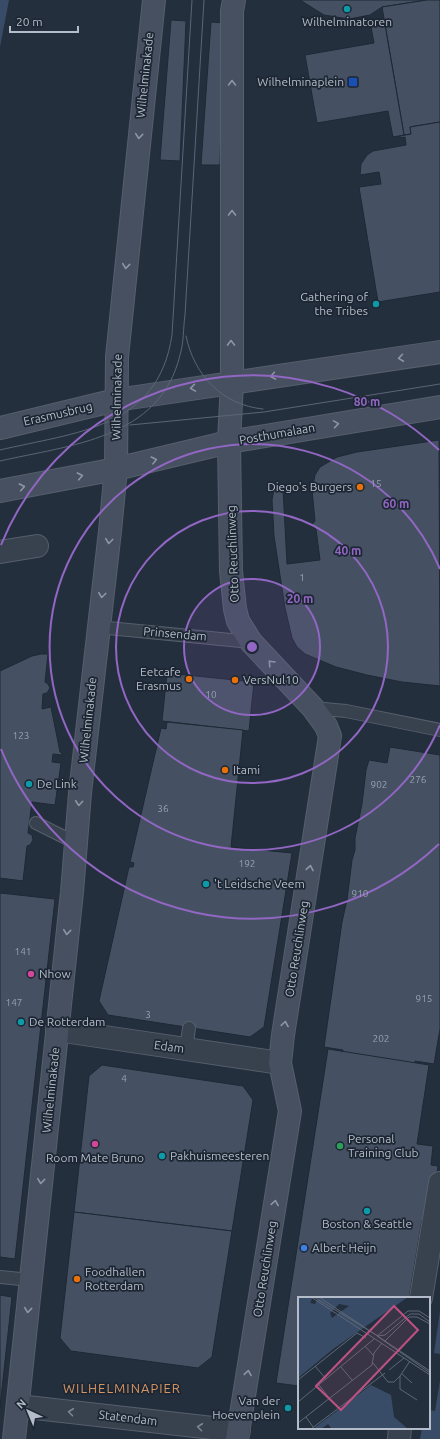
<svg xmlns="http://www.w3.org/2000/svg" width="440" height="1439" font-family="Ubuntu,sans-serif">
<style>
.water{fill:#394c67}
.building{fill:#455162;stroke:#1f2835}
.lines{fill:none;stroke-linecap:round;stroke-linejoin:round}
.lane-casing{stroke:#565f6c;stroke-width:14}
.street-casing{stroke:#565f6c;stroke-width:24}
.secondary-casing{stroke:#565f6c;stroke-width:24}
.lane{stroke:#38414e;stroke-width:12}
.street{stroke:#38414e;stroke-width:22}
.secondary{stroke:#465061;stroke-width:22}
.tram{stroke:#5a6575;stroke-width:1}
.oneway{stroke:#8e96a5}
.oneway2{stroke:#7c8592}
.ring{fill:none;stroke:#9266c3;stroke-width:2}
.culture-dot{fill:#0f9aa8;stroke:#1d2633;stroke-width:1.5}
.transit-dot{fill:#1a4fb4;stroke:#1d2633;stroke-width:1.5}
.food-dot{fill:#e8710a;stroke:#1d2633;stroke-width:1.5}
.hotel-dot{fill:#d1479c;stroke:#1d2633;stroke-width:1.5}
.leisure-dot{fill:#2e9e5b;stroke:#1d2633;stroke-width:1.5}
.shop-dot{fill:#3f7fe0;stroke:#1d2633;stroke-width:1.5}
.labels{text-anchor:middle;stroke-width:3.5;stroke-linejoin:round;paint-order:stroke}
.number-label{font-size:10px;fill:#98a1af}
.poi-label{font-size:12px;fill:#b4bcc9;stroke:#1d2633;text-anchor:start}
.street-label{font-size:12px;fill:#b4bcc9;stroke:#1d2633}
.neighbourhood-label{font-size:13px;letter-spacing:1px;fill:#d59563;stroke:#1d2633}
.inset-road{fill:none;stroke:#5e6776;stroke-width:1}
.view{fill:#bd5182;fill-opacity:0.15;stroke:#bd5182;stroke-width:2}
.inset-edge{fill:none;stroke:#b4bcc9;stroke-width:2}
.centre{fill:#9266c3;stroke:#1d2633;stroke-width:2}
.ring-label{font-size:12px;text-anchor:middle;font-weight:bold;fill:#9266c3;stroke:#1d2633;stroke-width:3.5;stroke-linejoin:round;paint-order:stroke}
</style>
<rect width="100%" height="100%" fill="#242f3e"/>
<g class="water">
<polygon points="0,0 9,0 0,47"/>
<polygon points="440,1311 440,1354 434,1353"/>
<polygon points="440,1381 440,1439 420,1439 422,1428 429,1428 429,1410 435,1411"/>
</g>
<g class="building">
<polygon points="300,0 427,0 382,7 370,15 349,19 324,15"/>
<polygon points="427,0 440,0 440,122 410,127 411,134 404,135 382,7"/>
<polygon points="171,20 186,21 180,161 160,160"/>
<polygon points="211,22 223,23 220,165 201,165"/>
<polygon points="385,25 404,135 393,137 388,111 317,123 305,55 374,43 371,27"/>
<polygon points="440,122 440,292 378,302 359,187 381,184 379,172 360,175 361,164 367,155 373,151 406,145 405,137 400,138 400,136 411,134 410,127"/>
<polygon points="439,440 440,686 402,682 367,675 336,667 305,654 297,647 292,638 285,608 274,536 272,500 274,489 283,488 287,564 320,560 316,529 311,526 315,521 312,490 315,475 320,467 337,457 357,452"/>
<polygon points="41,654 48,654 45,682 48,684 50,688 47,693 43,694 42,709 51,707 60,752 62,753 62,755 53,754 52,762 61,763 55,805 32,802 28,833 32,835 33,840 30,845 27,846 23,881 0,878 0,671 32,656"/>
<polygon points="167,673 254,682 249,731 162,721"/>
<polygon points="167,722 243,730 231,847 292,853 264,1027 250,1037 108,1015 99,1001 129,867 133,867 134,863 130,862 161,728 166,729"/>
<polygon points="390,747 440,755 440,1029 434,1064 415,1061 413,1078 340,1067 343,1050 324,1047 342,922 347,900 352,860 355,850 355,838 362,804 366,770 369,760 387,763"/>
<polygon points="0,893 55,899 15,1259 0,1257"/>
<polygon points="328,1049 429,1065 417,1144 433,1146 431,1165 438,1166 429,1221 422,1220 409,1298 299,1298 299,1386 276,1383"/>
<polygon points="102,1065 243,1086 253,1100 232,1231 74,1212 89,1076"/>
<polygon points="74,1212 232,1231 212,1357 198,1368 71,1351 60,1338"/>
<polygon points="0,1295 12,1297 0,1407"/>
</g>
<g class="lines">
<g class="lane-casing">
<g id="lane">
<polyline points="98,627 251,642"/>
<polyline points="313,708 346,711 440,730"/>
<polyline points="36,823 76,843"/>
<polyline points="186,1049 189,1028"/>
<polyline points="0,1277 31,1280"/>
</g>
</g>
<g class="street-casing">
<g id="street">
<polyline points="0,552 37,546"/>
<polyline points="57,1030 280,1063"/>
<polyline points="421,1298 440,1183"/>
<polyline points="18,1406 239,1431"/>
<polyline points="399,1439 400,1428"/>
</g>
</g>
<g class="secondary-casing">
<g id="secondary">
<polyline points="234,0 232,11 232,382 229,442 231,571 235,609 238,621 251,642 313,708 326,726 330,736 283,1035 280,1063 290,1111 237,1439"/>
<polyline points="0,428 116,400 440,352"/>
<polyline points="0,491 116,469 229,442 440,407"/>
<polyline points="14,1439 72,892 80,793 110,531 116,469 117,357 154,0"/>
</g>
</g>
<use href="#lane" class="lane"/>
<use href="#street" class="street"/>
<use href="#secondary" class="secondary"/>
<g class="tram">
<path d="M186,336C194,375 222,405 263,409"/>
<polyline points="130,425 264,412 440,384"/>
<path d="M0,450C76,432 158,429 172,335L192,0"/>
<path d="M0,461C70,445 160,439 180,355C184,342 183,329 185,315L204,0"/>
</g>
</g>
<defs><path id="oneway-chevron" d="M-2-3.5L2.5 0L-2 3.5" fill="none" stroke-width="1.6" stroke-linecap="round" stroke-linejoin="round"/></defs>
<g class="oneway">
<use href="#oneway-chevron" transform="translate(232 83) rotate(-90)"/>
<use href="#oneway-chevron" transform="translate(139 136) rotate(96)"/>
<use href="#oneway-chevron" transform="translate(232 213) rotate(-90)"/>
<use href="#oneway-chevron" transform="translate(126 266) rotate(96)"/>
<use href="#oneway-chevron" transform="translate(231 343) rotate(-90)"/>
<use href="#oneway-chevron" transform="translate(401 358) rotate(172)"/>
<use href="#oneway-chevron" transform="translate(273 376) rotate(170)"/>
<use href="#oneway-chevron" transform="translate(193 388) rotate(171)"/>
<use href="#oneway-chevron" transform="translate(336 424) rotate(-9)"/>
<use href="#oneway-chevron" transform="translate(154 460) rotate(-14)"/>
<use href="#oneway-chevron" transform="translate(80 476) rotate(-11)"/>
<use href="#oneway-chevron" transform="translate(22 487) rotate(-11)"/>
<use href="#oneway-chevron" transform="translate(109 541) rotate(97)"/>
<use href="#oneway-chevron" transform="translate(102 595) rotate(97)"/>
<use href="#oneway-chevron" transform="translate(271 663) rotate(-133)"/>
<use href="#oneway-chevron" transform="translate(79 803) rotate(95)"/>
<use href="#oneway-chevron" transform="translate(310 868) rotate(-80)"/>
<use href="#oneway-chevron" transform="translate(67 932) rotate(96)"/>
<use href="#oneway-chevron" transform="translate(285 1024) rotate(-81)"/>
<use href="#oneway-chevron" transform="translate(41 1181) rotate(96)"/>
<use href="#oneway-chevron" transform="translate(275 1203) rotate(-81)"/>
<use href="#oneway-chevron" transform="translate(28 1310) rotate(96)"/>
<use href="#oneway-chevron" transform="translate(248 1373) rotate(-81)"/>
</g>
<g class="oneway2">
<use href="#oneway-chevron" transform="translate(71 1412) rotate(-173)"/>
<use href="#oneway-chevron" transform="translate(200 1427) rotate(-173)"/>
</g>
<circle cx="252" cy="647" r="68" fill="#9266c3" fill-opacity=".12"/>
<g class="ring">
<circle cx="252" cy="647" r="68"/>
<circle cx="252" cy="647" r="136"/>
<path d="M440 725A203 203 0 1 1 440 569"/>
<path d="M439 844A271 271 0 0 1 1 749M1 545A271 271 0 0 1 439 450"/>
</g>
<g class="culture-dot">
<circle cx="347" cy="9" r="4"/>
<circle cx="376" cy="304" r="4"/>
<circle cx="29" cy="784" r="4"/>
<circle cx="206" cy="884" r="4"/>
<circle cx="21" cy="1022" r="4"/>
<circle cx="162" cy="1156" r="4"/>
<circle cx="367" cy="1211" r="4"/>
<circle cx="288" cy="1408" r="4"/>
</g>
<rect class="transit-dot" x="348" y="77" width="10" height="10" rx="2"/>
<g class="food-dot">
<circle cx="360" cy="487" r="4"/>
<circle cx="189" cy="679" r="4"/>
<circle cx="235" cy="680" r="4"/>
<circle cx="225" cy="770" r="4"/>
<circle cx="77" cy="1279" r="4"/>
</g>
<g class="hotel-dot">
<circle cx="31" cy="974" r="4"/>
<circle cx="95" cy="1144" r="4"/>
</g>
<circle class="leisure-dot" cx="340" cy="1146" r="4"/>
<circle class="shop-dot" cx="304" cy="1248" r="4"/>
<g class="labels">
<g class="number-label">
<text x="376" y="487">15</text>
<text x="302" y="581">1</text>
<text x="211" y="698">10</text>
<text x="21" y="739">123</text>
<text x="418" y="783">276</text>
<text x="379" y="788">902</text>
<text x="163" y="812">36</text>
<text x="247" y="867">192</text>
<text x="360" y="897">910</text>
<text x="23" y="955">141</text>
<text x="424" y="1002">915</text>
<text x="14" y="1006">147</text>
<text x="148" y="1018">3</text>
<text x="381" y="1042">202</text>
<text x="124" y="1082">4</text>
</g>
<g class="poi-label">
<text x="347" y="26" text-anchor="middle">Wilhelminatoren</text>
<text x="344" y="86" text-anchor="end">Wilhelminaplein</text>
<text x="368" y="301" text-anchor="end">Gathering of<tspan x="368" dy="14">the Tribes</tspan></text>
<text x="352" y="491" text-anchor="end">Diego's Burgers</text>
<text x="181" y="676" text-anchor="end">Eetcafe<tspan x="181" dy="14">Erasmus</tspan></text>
<text x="243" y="684">VersNul10</text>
<text x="233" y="774">Itami</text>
<text x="37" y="788">De Link</text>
<text x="214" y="888">'t Leidsche Veem</text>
<text x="39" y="978">Nhow</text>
<text x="29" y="1026">De Rotterdam</text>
<text x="348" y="1143">Personal<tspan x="348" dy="14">Training Club</tspan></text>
<text x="170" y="1160">Pakhuismeesteren</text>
<text x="95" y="1162" text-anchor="middle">Room Mate Bruno</text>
<text x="367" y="1228" text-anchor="middle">Boston &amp; Seattle</text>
<text x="312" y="1252">Albert Heijn</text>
<text x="85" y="1276">Foodhallen<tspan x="85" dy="14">Rotterdam</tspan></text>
<text x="280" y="1405" text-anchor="end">Van der<tspan x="280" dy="14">Hoevenplein</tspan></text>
</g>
<g class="street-label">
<text transform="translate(145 75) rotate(-84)" y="4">Wilhelminakade</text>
<text transform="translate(117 397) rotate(-89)" y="4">Wilhelminakade</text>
<text transform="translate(58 414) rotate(-13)" y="4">Erasmusbrug</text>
<text transform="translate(277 434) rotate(-10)" y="4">Posthumalaan</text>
<text transform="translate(233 554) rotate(-92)" y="4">Otto Reuchlinweg</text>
<text transform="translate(175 634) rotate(5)" y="4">Prinsendam</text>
<text transform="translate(88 720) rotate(-84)" y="4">Wilhelminakade</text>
<text transform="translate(297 949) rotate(-81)" y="4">Otto Reuchlinweg</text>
<text transform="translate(169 1047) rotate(8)" y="4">Edam</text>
<text transform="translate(51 1090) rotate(-84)" y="4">Wilhelminakade</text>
<text transform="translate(265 1269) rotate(-81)" y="4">Otto Reuchlinweg</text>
<text transform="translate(128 1418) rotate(7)" y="4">Statendam</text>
</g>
<g class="neighbourhood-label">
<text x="122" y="1393">WILHELMINAPIER</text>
</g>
</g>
<g transform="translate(298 1297)">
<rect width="132" height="132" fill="#242f3e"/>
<path d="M0,0H15L12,6L17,7L21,0H110L35,52L0,81ZM41,7L51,9L34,21L32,16ZM73,88L93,98L96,120L110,132H34L30,127L23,132H15Z" fill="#394c67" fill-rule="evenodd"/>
<path class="inset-road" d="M13,0L132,78M16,0L80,39L87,38L112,17H121L132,25M21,0L132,74M79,39L110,14H121L132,21M79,39L132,76M87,44L111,20H119L132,27M67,49L75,58M112,64L102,79V92L119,103M75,66L90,85H96L102,79M17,69L28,82M43,70L54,83M91,73L106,61M104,77L114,86M0,83L59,36L68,41M21,88L32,102M0,105L76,42M8,120L15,130M0,126L74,68L76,56L84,46M13,132L87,76"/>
<path class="view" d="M96,9L120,33L43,113L18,89Z"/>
<rect width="132" height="132" class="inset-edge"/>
</g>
<circle cx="252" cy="647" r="6" class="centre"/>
<g class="ring-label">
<text x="367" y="406">80 m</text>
<text x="396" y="508">60 m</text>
<text x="348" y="555">40 m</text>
<text x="300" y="603">20 m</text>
</g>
<g transform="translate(28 1411) rotate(316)" stroke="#1d2633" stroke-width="3" paint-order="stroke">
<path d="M0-3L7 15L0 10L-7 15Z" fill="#b4bcc9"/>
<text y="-6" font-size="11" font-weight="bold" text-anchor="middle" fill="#b4bcc9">N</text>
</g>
<path d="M10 26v6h68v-6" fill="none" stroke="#b4bcc9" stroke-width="2"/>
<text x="16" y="26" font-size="12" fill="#b4bcc9" stroke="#1d2633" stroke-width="3" paint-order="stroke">20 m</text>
</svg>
